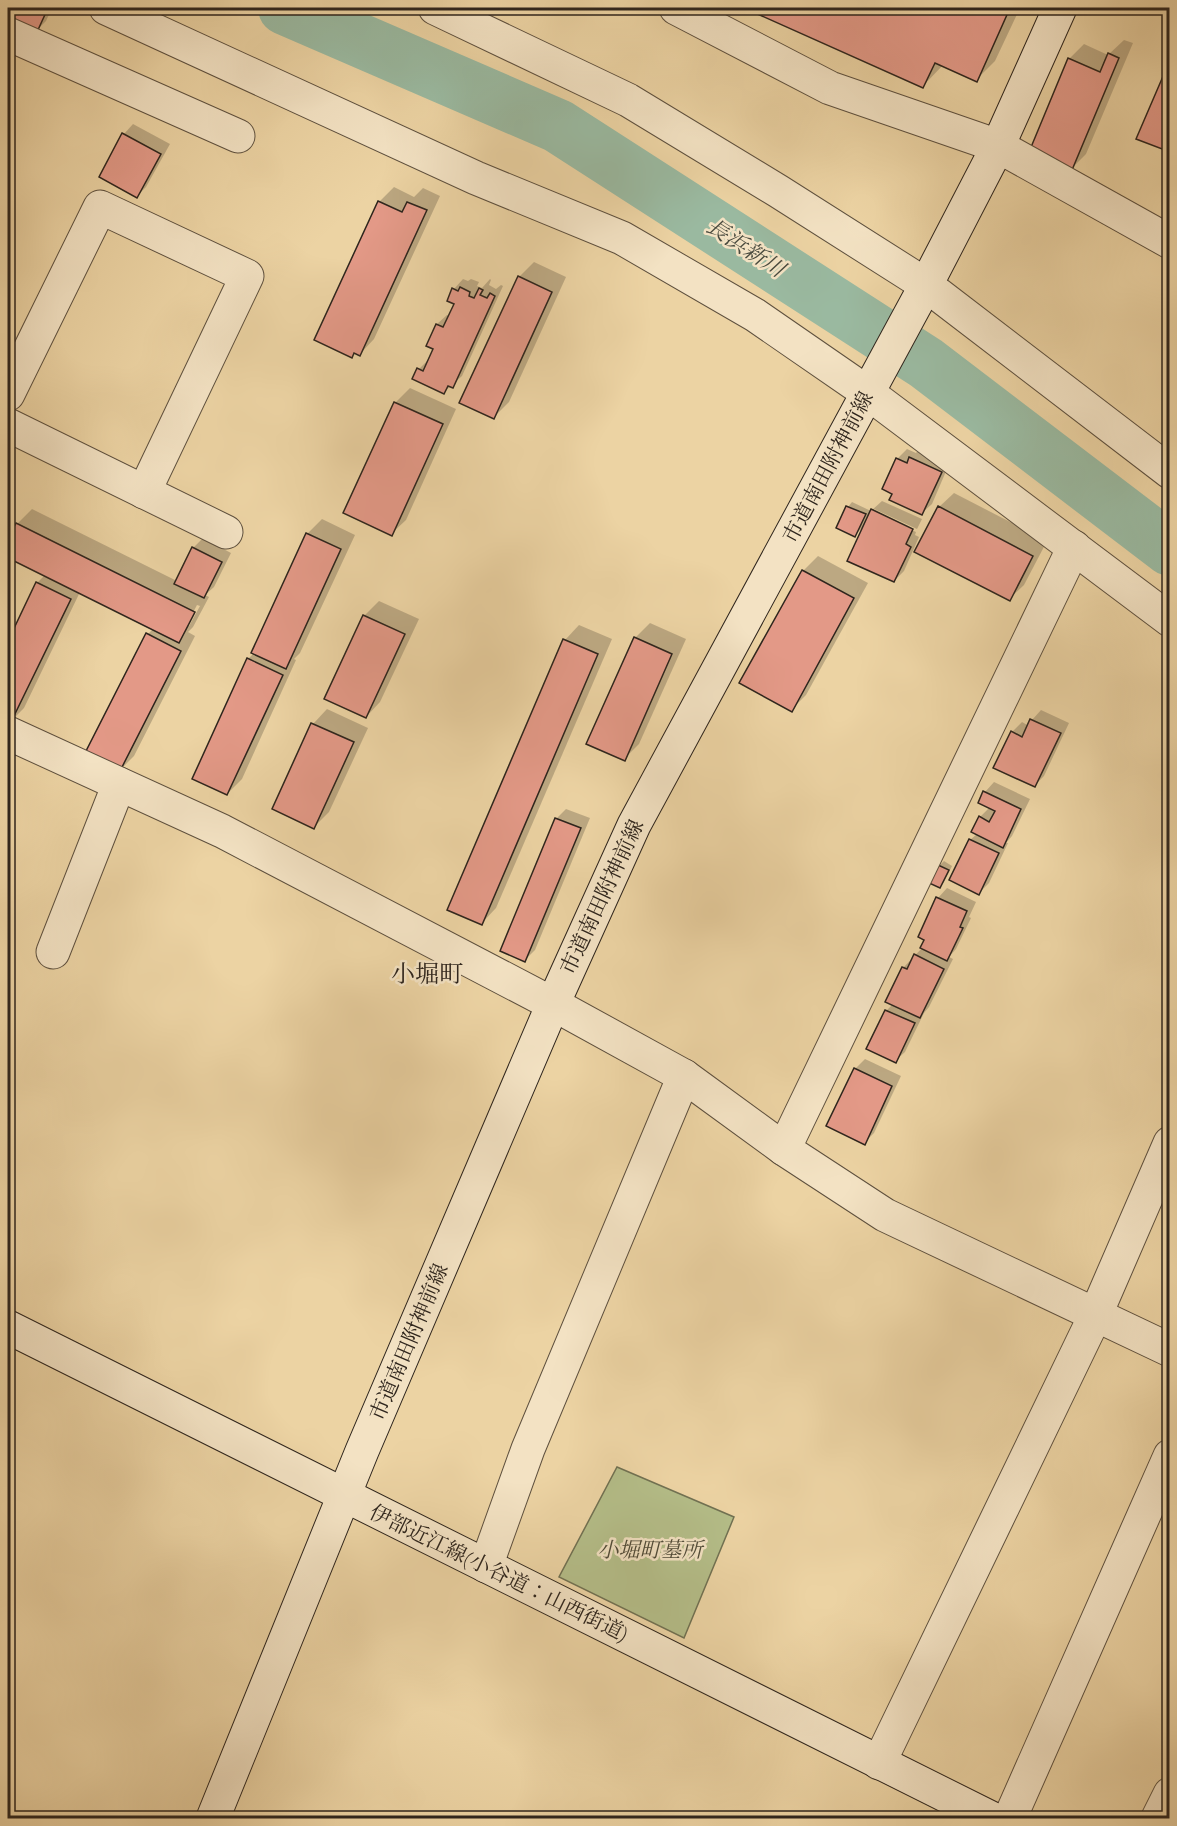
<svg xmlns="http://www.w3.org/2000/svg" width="1177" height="1826" font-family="'IM FELL Double Pica','Noto Serif JP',serif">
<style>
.green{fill:#b4bd88;stroke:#717152;stroke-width:1.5}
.shadow{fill:#0003;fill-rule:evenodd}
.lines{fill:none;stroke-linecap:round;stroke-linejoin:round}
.river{stroke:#9ab9a0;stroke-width:54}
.building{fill:#e39987;stroke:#2e251d;stroke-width:1.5}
.street-casing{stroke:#5e503e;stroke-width:35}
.secondary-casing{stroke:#2e251d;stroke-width:35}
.street{stroke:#f3e2c3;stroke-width:33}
.secondary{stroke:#f3e2c3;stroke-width:33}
.labels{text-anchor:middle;stroke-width:5;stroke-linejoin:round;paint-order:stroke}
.street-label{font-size:21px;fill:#2e251d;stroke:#f3e2c3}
.park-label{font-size:21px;font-style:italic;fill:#504b38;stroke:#f3e2c3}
.water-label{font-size:22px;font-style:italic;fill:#494a3e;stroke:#f3e2c3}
.quarter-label{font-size:24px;fill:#2e251d;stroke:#f3e2c3}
</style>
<rect width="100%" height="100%" fill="#ecd3a3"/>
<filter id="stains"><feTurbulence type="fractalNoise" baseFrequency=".00333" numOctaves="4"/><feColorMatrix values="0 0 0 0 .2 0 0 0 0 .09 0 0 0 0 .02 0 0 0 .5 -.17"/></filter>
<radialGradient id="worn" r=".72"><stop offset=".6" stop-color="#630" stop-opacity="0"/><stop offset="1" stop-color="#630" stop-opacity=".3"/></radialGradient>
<polygon class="green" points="617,1467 734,1517 684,1638 559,1577"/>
<g class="shadow">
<polygon points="8,8 52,8 46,21 36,31 8,17"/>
<polygon points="748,8 1020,8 995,61 976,80 943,65 923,86"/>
<polygon points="1124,40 1133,43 1086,154 1071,169 1069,59 1084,44 1108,55"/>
<polygon points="133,124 170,144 146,187 137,196 101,177 124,134"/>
<polygon points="394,187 414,197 423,188 440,196 374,339 360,354 355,352 352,356 379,202"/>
<polygon points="534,262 566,277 509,402 494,417 519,277"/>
<polygon points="463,279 468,281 471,279 479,282 477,286 482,288 490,279 491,280 489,285 496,289 501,285 503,286 462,376 444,392 419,369 428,360 435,348 428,345 437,324 447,315 450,316 456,303 454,289"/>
<polygon points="410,388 456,409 406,520 391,534 395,403"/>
<polygon points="920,448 950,462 932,504 922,513 897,459 907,449 916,453"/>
<polygon points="954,493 1047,541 1024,585 1009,599 939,507"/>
<polygon points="882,501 922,519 917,529 874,509 874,513 916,532 915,535 919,537 904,571 894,581 864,526 855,535 838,527 848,507 852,502 871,511"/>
<path d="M32,509L177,581L193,548L203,538L231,553L214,587L205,595L209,597L193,627L188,632L195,636L134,756L119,771L148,634L153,629L80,592L24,708L10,722L8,721V645L37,583L45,575L8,556V543L17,524ZM197,605L200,606L189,626H186Z"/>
<polygon points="322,519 355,535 300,653 294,659 296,660 242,779 227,794 248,659 254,653 307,534"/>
<polygon points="818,556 868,583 806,695 791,710 803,571"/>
<polygon points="379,601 419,619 380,702 366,717 364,616"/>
<polygon points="650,623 686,639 639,744 624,759 635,638"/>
<polygon points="579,625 612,639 496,908 482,923 449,909 565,640"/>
<polygon points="327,709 368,728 329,812 314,827 313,724"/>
<polygon points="1041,710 1069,723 1044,776 1034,786 1012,732 1022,722 1029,726 1032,720"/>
<polygon points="994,782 1030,799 1012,836 1006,843 1008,843 989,883 979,893 970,840 977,834 980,817 990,807 985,792"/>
<polygon points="566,809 590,818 535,950 525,960 502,950 557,818"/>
<polygon points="944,861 952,866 944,882 940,887 939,866"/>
<polygon points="947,888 976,902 969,917 971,918 956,949 949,957 953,959 929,1007 924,1013 905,1052 895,1061 886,1011 893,1004 903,968 923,947 938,898"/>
<polygon points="865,1059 901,1076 874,1133 864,1143 828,1126 855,1069"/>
</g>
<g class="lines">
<polyline class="river" points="285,8 558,126 926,363 1170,549"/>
</g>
<g class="building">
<polygon points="8,8 48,8 37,32 8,19"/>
<polygon points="744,8 1010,8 977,82 935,63 923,88"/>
<polygon points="1108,53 1119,58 1072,170 1029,152 1068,58 1100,72"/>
<polygon points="1170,60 1170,152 1136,139"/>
<polygon points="122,133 161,154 137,198 99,177"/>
<polygon points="378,201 402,212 407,202 427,210 360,356 354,353 352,358 314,340"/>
<polygon points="518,276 552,292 494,419 459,403"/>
<polygon points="460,287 470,292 469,296 474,298 479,288 483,290 480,295 487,298 490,293 495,296 453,388 448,386 444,394 412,379 417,368 423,371 433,349 426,346 436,324 443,327 454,304 447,301 452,288 458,291"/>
<polygon points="394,402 443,424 392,536 343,513"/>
<polygon points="909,457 942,472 922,515 889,500 892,494 882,489 896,458 907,463"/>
<polygon points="846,506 866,514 855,537 836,528"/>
<polygon points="938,506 1033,556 1010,601 914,552"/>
<polygon points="871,509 913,529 906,544 911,547 894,582 847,561"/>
<polygon points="16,523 195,612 179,643 8,558 8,539"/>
<polygon points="306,533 341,549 286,669 251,653"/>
<polygon points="192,547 222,562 204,598 174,584"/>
<polygon points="802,570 854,598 792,712 739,683"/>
<polygon points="36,582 71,599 10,724 8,723 8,641"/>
<polygon points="363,615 405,634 366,718 324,699"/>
<polygon points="146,633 181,651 119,773 84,755"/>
<polygon points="634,637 672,654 625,761 586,744"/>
<polygon points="563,639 598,654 482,925 447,910"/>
<polygon points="247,658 283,675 227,795 192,779"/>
<polygon points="1030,719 1061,733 1035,787 993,768 1011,731 1022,737"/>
<polygon points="311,723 354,742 314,829 272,809"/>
<polygon points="983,791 1021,809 1003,848 971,832 979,816 989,822 995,811 978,803"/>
<polygon points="555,818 581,828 525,962 500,951"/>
<polygon points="969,839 999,853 979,895 949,880"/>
<polygon points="938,865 949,870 940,888 929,883"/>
<polygon points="936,897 967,911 960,927 963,928 947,961 920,948 924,940 918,937"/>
<polygon points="914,954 944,969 920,1018 885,1002 902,967 907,969"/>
<polygon points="885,1010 915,1023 896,1063 866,1049"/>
<polygon points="854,1068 892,1086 865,1145 826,1126"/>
</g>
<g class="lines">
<g class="street-casing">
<g id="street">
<polyline points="106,8 476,178 622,238 755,315 868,393 1170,620"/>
<polyline points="435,8 628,100 778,191 926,285 1170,472"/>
<polyline points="676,8 830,88 998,146 1170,242"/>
<polyline points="8,34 238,136"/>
<polyline points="8,394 100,207 247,276 144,492"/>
<polyline points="8,425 226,532"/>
<polyline points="8,733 222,831 553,1004 684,1076 784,1149 885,1215 1170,1350"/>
<polyline points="53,952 119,784"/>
<polyline points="784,1149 1074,547"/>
<polyline points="486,1566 528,1449 684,1076"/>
<polyline points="879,1763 1095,1316 1170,1143"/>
<polyline points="1010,1818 1170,1456"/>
<polyline points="1158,1818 1170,1794"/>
</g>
</g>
<g class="secondary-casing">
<g id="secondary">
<polyline points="8,1327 991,1818"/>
<polyline points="213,1818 362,1451 553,1004 634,825 926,285 998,146 1060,8"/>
</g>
</g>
<use href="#street" class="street"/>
<use href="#secondary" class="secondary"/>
</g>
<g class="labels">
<g class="street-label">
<text transform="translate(828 467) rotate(-62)" y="7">市道南田附神前線</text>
<text transform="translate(602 897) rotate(-65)" y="7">市道南田附神前線</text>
<text transform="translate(409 1342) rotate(-67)" y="7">市道南田附神前線</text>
<text transform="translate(499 1573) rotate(26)" y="7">伊部近江線(小谷道：山西街道)</text>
</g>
<g class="park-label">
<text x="650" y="1557">小堀町墓所</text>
</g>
<g class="water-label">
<text transform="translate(746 247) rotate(33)" y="8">長浜新川</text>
</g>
<g class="quarter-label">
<text x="427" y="982">小堀町</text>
</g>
</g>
<rect width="1177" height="1826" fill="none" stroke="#ecd3a3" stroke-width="30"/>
<rect x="9" y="9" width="1159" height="1808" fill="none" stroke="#2e251d" stroke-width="3"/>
<rect x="15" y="15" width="1147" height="1796" fill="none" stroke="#2e251d" stroke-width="1.5"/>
<rect width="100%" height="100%" filter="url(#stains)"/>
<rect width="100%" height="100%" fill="url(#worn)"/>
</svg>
